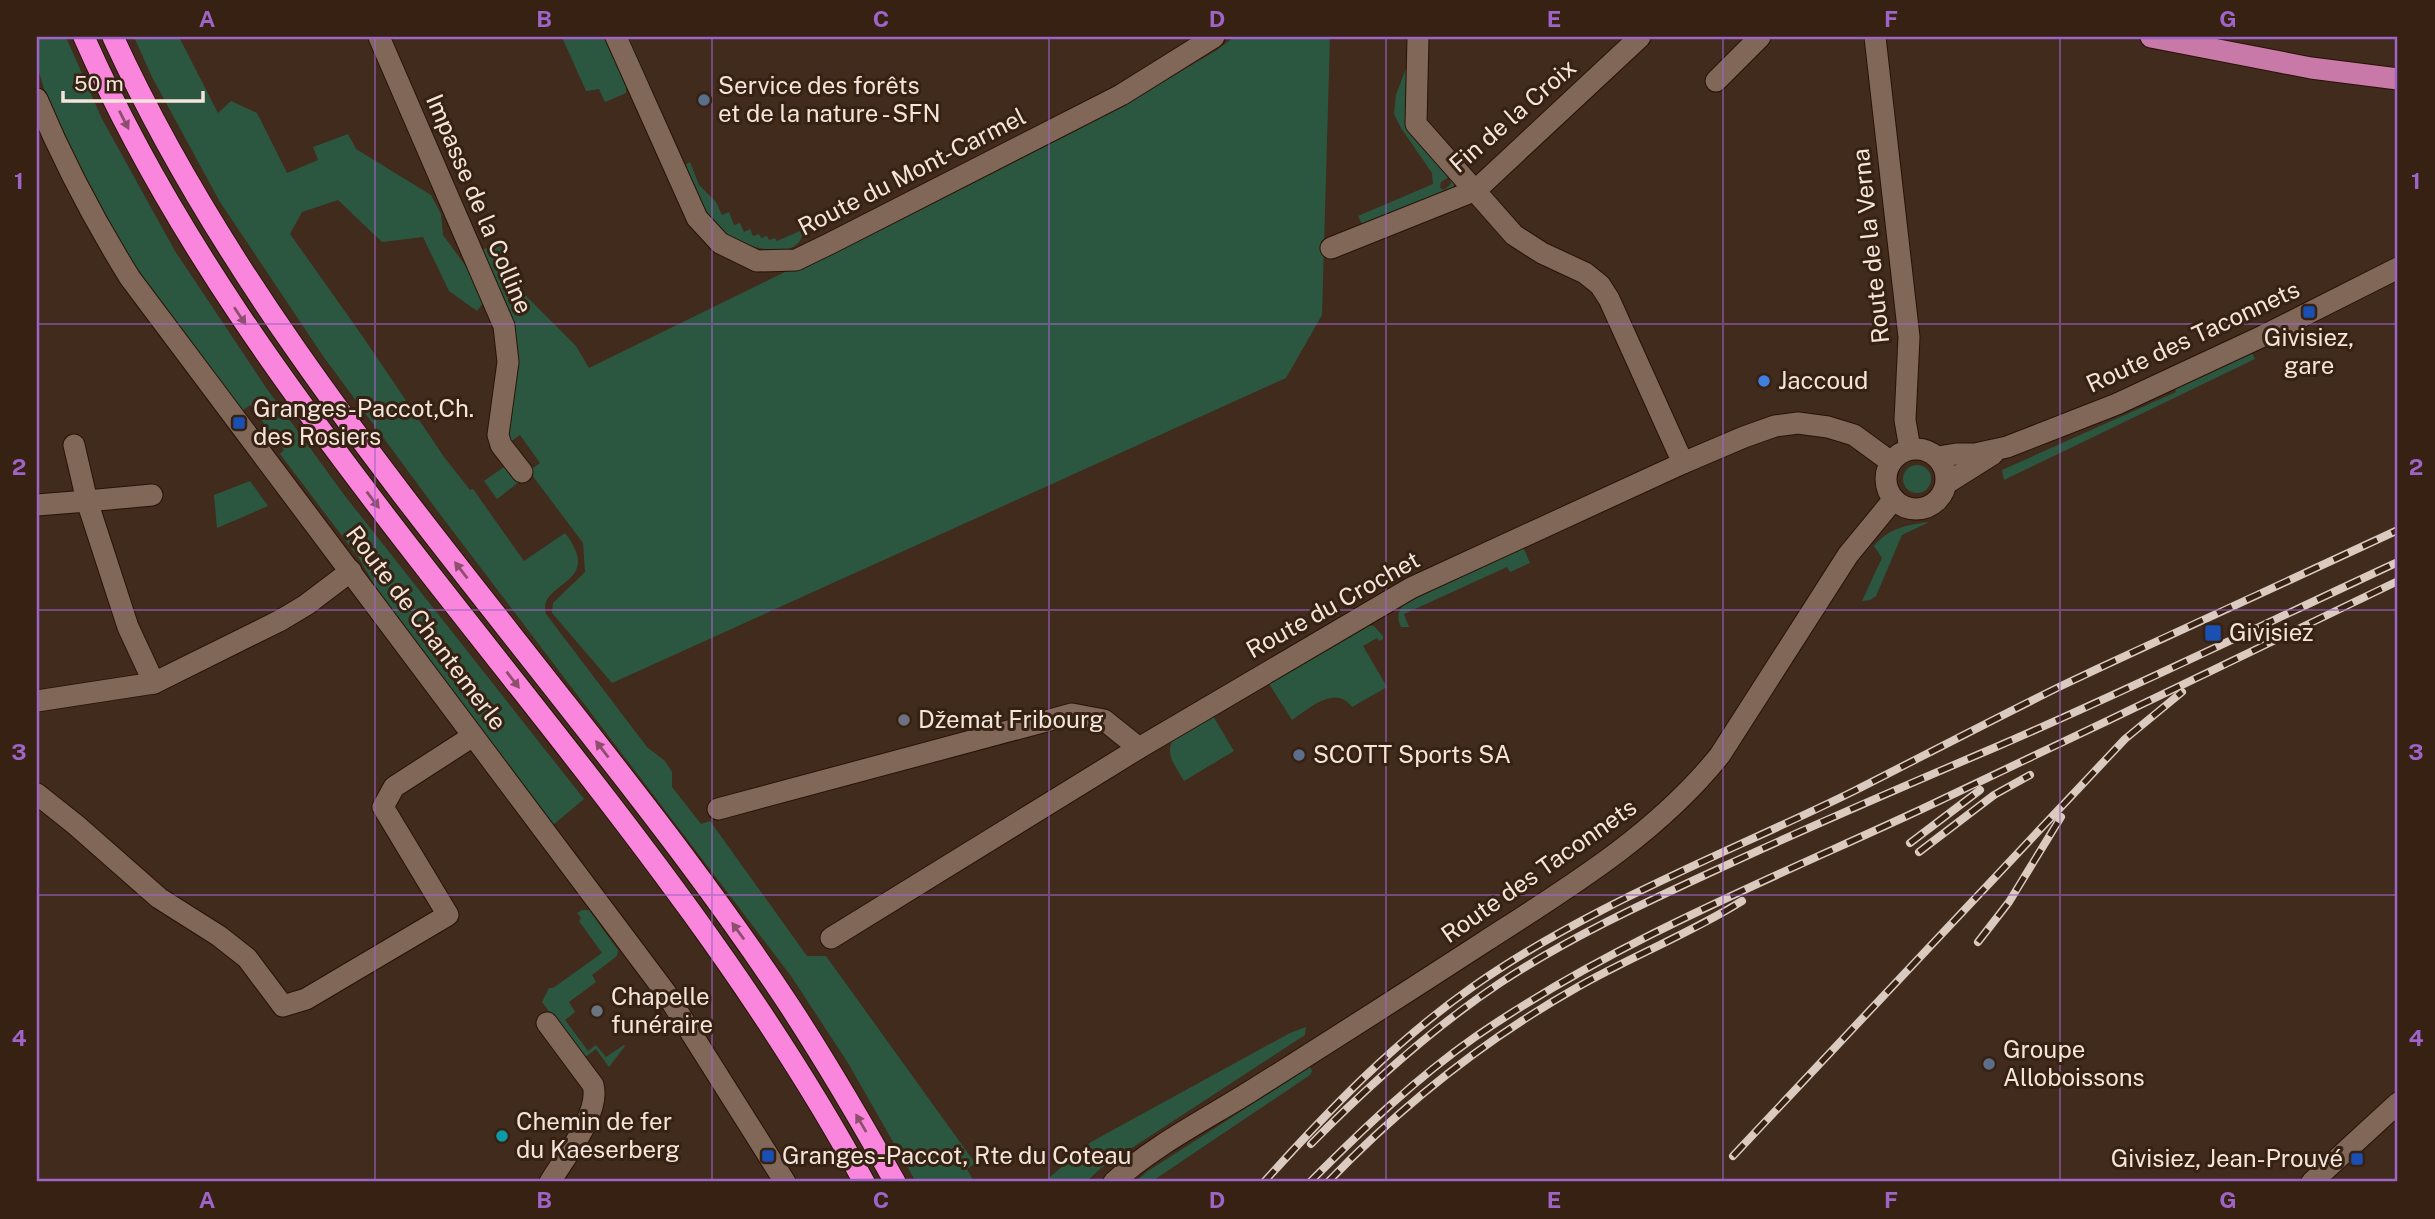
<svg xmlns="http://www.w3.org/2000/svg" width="2435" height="1219" font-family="'Public Sans',sans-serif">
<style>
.green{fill:#2b5741}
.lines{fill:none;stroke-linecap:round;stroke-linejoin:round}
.minor-casing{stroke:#271306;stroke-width:23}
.major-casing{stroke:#271306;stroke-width:23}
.highway-casing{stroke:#271306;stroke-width:23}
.minor{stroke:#806757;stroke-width:21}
.major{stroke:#c979a7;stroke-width:21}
.highway{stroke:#fa85dd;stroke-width:21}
.rail-casing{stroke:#dacac0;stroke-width:8}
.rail{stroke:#362113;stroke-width:5;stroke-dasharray:16;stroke-linecap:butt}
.oneway{fill:#8e4e6e}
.grid{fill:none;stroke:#9f64c7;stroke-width:2;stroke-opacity:0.55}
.service-dot{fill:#5c6f8a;stroke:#362113;stroke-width:2.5}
.transit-dot{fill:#1a4fb4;stroke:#362113;stroke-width:2.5}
.shop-dot{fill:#3f7fe0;stroke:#362113;stroke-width:2.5}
.worship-dot{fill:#6b7280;stroke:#362113;stroke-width:2.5}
.culture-dot{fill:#0f9aa8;stroke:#362113;stroke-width:2.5}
.labels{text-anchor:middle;stroke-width:6;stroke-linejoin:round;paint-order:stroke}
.poi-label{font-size:24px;fill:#f3e5db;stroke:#362113;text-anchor:start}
.street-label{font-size:24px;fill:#f3e5db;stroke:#362113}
.neatline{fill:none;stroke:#9f64c7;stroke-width:2.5}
.grid-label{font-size:23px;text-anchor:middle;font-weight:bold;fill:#9f64c7}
</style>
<rect width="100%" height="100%" fill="#412b1d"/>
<g class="green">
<polygon points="37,37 66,37 102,119 175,251 267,389 345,496 584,799 553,825 384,601 358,557 280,454 284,450 250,405 242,411 156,297 123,249 99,207 45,92 37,65"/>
<path d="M134,37H179L218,113L231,101L257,113L287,173L318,160L313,147L348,134L356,149L431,195L441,214L443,235L473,276L483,303L477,311L449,291L423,237L382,242L338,200L302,212L290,234L361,334L444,457L470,490L473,489L524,561L565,533C606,586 536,581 546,614L647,747L665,761L672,772V787L701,824L710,821L807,956H826L975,1163L967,1169L974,1182H916L848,1063L791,976L436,509L323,356L220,202L152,77Z"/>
<polygon points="562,37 605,37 627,86 626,93 605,102 599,89 586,91"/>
<path d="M626,37H629L685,165L690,162L699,185L716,202L722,215L729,212L734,225L740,223L744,232L750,229L753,236L759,234L761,238L767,236L769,240L775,238L777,241L800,231L802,236C795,261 748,247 732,238C720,231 711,221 703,211Z"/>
<polygon points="1234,37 1330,37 1322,315 1286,378 612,683 552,613 553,603 585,572 583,543 529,471 540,463 520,435 507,444 515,364 481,250 500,243 519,289 576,346 589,368 1115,110 1217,50"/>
<polygon points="1408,63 1407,116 1415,140 1447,174 1452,175 1441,182 1440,188 1444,190 1451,184 1450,180 1453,178 1455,183 1452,189 1368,224 1362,224 1358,216 1433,184 1432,173 1401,128 1394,114 1396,95"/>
<polygon points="2252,353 2255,359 2004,480 2002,470 2176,392 2175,389"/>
<circle cx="1917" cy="479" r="14"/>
<polygon points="507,465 523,479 497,499 484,481"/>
<polygon points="250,481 268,506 217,528 214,495"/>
<path d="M1929,522L1902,535L1876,596L1870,600L1862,601L1882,558L1874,546C1889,528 1906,525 1929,522Z"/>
<path d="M1523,547L1530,563L1510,572L1507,567L1404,614L1409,627H1401C1395,615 1400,606 1410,599Z"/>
<path d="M1365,625L1374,626L1383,636V639L1379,641L1377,638L1363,646L1387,687L1352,707C1335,684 1309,709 1292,720L1268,682Z"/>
<path d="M1213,716L1234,751L1184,781C1177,768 1164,754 1173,740Z"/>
<polygon points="582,910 589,910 618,950 617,956 592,975 596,982 569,1002 575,1012 565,1020 588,1051 596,1045 606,1057 624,1045 625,1046 609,1067 596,1049 584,1058 542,1002 549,988 553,988 602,953 579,921 581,918 577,913"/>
<polygon points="1306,1027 1305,1035 1101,1168 1086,1182 1044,1182 1091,1142 1290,1033"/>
<polygon points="1310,1067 1312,1071 1310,1075 1151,1182 1135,1182 1148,1171"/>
</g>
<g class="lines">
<g class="minor-casing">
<g id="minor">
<polyline points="379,37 504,326 508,362 498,435 501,445 522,472"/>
<polyline points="616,37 697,218 720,243 757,261 796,260 829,244 1121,95 1214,37"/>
<polyline points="1418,37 1416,124 1514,235 1542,253 1585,273 1600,285 1609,299 1683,463"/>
<polyline points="1875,37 1909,337 1905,420 1910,449"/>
<polyline points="1716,81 1760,37"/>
<path d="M37,99C63,161 94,220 130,278L666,993L785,1182"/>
<polyline points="1331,248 1476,190 1640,37"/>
<polyline points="74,445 87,501 152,495"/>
<circle cx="1916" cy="479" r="30"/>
<polyline points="1938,457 1956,454 1975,454 2007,447 2117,404 2263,336 2398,268"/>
<polyline points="1947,483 1993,454"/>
<polyline points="37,505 87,501 128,627 154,683"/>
<polyline points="37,701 154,683 281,620 306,605 351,571"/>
<polyline points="37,794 76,825 159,898 219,936 247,958 283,1006 306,999 448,915 383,807 394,787 473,736"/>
<polyline points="718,809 1072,714 1104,720 1139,748"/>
<polyline points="831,938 1139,748 1411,588 1683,463 1744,437 1775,426 1798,423 1828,427 1854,435 1891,462"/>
<path d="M547,1023L593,1085C601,1113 564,1158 550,1182"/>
<path d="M1114,1182C1151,1147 1208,1118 1251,1091C1329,1042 1407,992 1484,942C1568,888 1657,834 1720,755L1848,555L1894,499"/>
<polyline points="2312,1182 2398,1103"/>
</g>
</g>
<g class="major-casing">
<polyline id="major" points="2151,37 2311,68 2398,79"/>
</g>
<g class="highway-casing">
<g id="highway">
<path d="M84,37C170,233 300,407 431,575C584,771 745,963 864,1182"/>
<path d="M113,37C226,283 401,493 567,705C645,804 722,903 791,1008C828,1065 862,1123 895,1182"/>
</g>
</g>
<use href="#minor" class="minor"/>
<use href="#major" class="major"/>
<use href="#highway" class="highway"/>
<g class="rail-casing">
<g id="rail">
<polyline points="1910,843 1980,790"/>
<polyline points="1919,852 1994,795 2030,775"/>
<polyline points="1978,942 2009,902 2061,817"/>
<path d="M1311,1144C1369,1085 1431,1029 1500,983C1568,938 1642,904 1716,870C1808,827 1902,787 1996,747C2131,689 2264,624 2398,562"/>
<polyline points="1733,1156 2125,739 2182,692"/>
<path d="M1264,1182C1328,1111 1393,1043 1471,988C1589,905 1726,854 1854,791C1923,756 1992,720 2061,686C2173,633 2286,582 2398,530"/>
<path d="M1310,1182C1362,1130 1415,1079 1475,1037C1613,942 1771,879 1922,809C2081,734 2240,657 2398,581"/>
<path d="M1328,1182C1401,1106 1484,1040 1576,988C1630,957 1689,934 1742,901"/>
</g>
</g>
<use href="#rail" class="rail"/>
</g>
<defs><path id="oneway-solid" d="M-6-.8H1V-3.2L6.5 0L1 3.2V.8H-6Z" transform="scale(1.75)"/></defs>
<g class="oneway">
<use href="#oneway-solid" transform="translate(124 120) rotate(63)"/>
<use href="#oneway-solid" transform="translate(240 316) rotate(56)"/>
<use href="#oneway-solid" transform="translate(373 500) rotate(53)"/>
<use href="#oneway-solid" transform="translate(461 570) rotate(-128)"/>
<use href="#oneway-solid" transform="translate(513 680) rotate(52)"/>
<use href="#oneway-solid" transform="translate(602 749) rotate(-128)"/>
<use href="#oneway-solid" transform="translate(738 931) rotate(-126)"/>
<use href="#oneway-solid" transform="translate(861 1123) rotate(-120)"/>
</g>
<path class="grid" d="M375,37V1182M712,37V1182M1049,37V1182M1386,37V1182M1723,37V1182M2060,37V1182M37,324H2398M37,610H2398M37,895H2398"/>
<g class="service-dot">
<circle cx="704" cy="100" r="7"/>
<circle cx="1299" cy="755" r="7"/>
<circle cx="1989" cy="1064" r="7"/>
</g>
<g class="transit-dot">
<rect x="2302" y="305" width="14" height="14" rx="3.5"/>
<rect x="232" y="416" width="14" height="14" rx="3.5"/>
<rect x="2204" y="624" width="18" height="18" rx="3.5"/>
<rect x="761" y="1149" width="14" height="14" rx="3.5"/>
<rect x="2350" y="1152" width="14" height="14" rx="3.5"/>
</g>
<circle class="shop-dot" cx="1764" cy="381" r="7"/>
<g class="worship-dot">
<circle cx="904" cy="720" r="7"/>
<circle cx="597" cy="1011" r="7"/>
</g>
<circle class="culture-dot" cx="502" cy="1136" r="7"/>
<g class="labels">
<g class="poi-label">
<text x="718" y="94">Service des forêts<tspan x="718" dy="28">et de la nature - SFN</tspan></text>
<text x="2309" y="346" text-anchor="middle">Givisiez,<tspan x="2309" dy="28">gare</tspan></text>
<text x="1778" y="389">Jaccoud</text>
<text x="253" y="417">Granges-Paccot,Ch.<tspan x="253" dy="28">des Rosiers</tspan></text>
<text x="2229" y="641">Givisiez</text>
<text x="918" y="728">Džemat Fribourg</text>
<text x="1313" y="763">SCOTT Sports SA</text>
<text x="611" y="1005">Chapelle<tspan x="611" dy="28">funéraire</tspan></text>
<text x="2003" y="1058">Groupe<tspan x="2003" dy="28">Alloboissons</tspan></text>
<text x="516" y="1130">Chemin de fer<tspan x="516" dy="28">du Kaeserberg</tspan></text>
<text x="782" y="1164">Granges-Paccot, Rte du Coteau</text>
<text x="2343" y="1167" text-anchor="end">Givisiez, Jean-Prouvé</text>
</g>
<g class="street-label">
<text transform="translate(1513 116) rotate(-41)" y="8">Fin de la Croix</text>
<text transform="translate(912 172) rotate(-27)" y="8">Route du Mont-Carmel</text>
<text transform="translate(479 204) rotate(67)" y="8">Impasse de la Colline</text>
<text transform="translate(1871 246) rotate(-96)" y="8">Route de la Verna</text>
<text transform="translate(2193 337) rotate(-25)" y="8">Route des Taconnets</text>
<text transform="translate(1333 605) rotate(-29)" y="8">Route du Crochet</text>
<text transform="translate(426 628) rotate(53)" y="8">Route de Chantemerle</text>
<text transform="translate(1539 871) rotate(-35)" y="8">Route des Taconnets</text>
</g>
</g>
<rect width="2435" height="1219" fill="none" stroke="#362113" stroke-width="77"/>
<path d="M63 91v10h140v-10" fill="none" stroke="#f3e5db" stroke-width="3.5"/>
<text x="74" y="91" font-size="21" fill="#f3e5db" stroke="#362113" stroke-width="5" paint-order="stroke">50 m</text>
<rect x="38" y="38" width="2358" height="1142" class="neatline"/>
<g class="grid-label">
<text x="207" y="27">A</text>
<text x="544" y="27">B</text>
<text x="881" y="27">C</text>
<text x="1217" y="27">D</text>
<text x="1554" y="27">E</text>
<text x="1891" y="27">F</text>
<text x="2228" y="27">G</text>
<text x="19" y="189">1</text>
<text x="2416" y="189">1</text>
<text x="19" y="475">2</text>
<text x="2416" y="475">2</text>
<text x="19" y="760">3</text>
<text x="2416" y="760">3</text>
<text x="19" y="1046">4</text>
<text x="2416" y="1046">4</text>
<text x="207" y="1208">A</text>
<text x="544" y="1208">B</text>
<text x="881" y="1208">C</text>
<text x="1217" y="1208">D</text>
<text x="1554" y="1208">E</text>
<text x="1891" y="1208">F</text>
<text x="2228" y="1208">G</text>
</g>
</svg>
